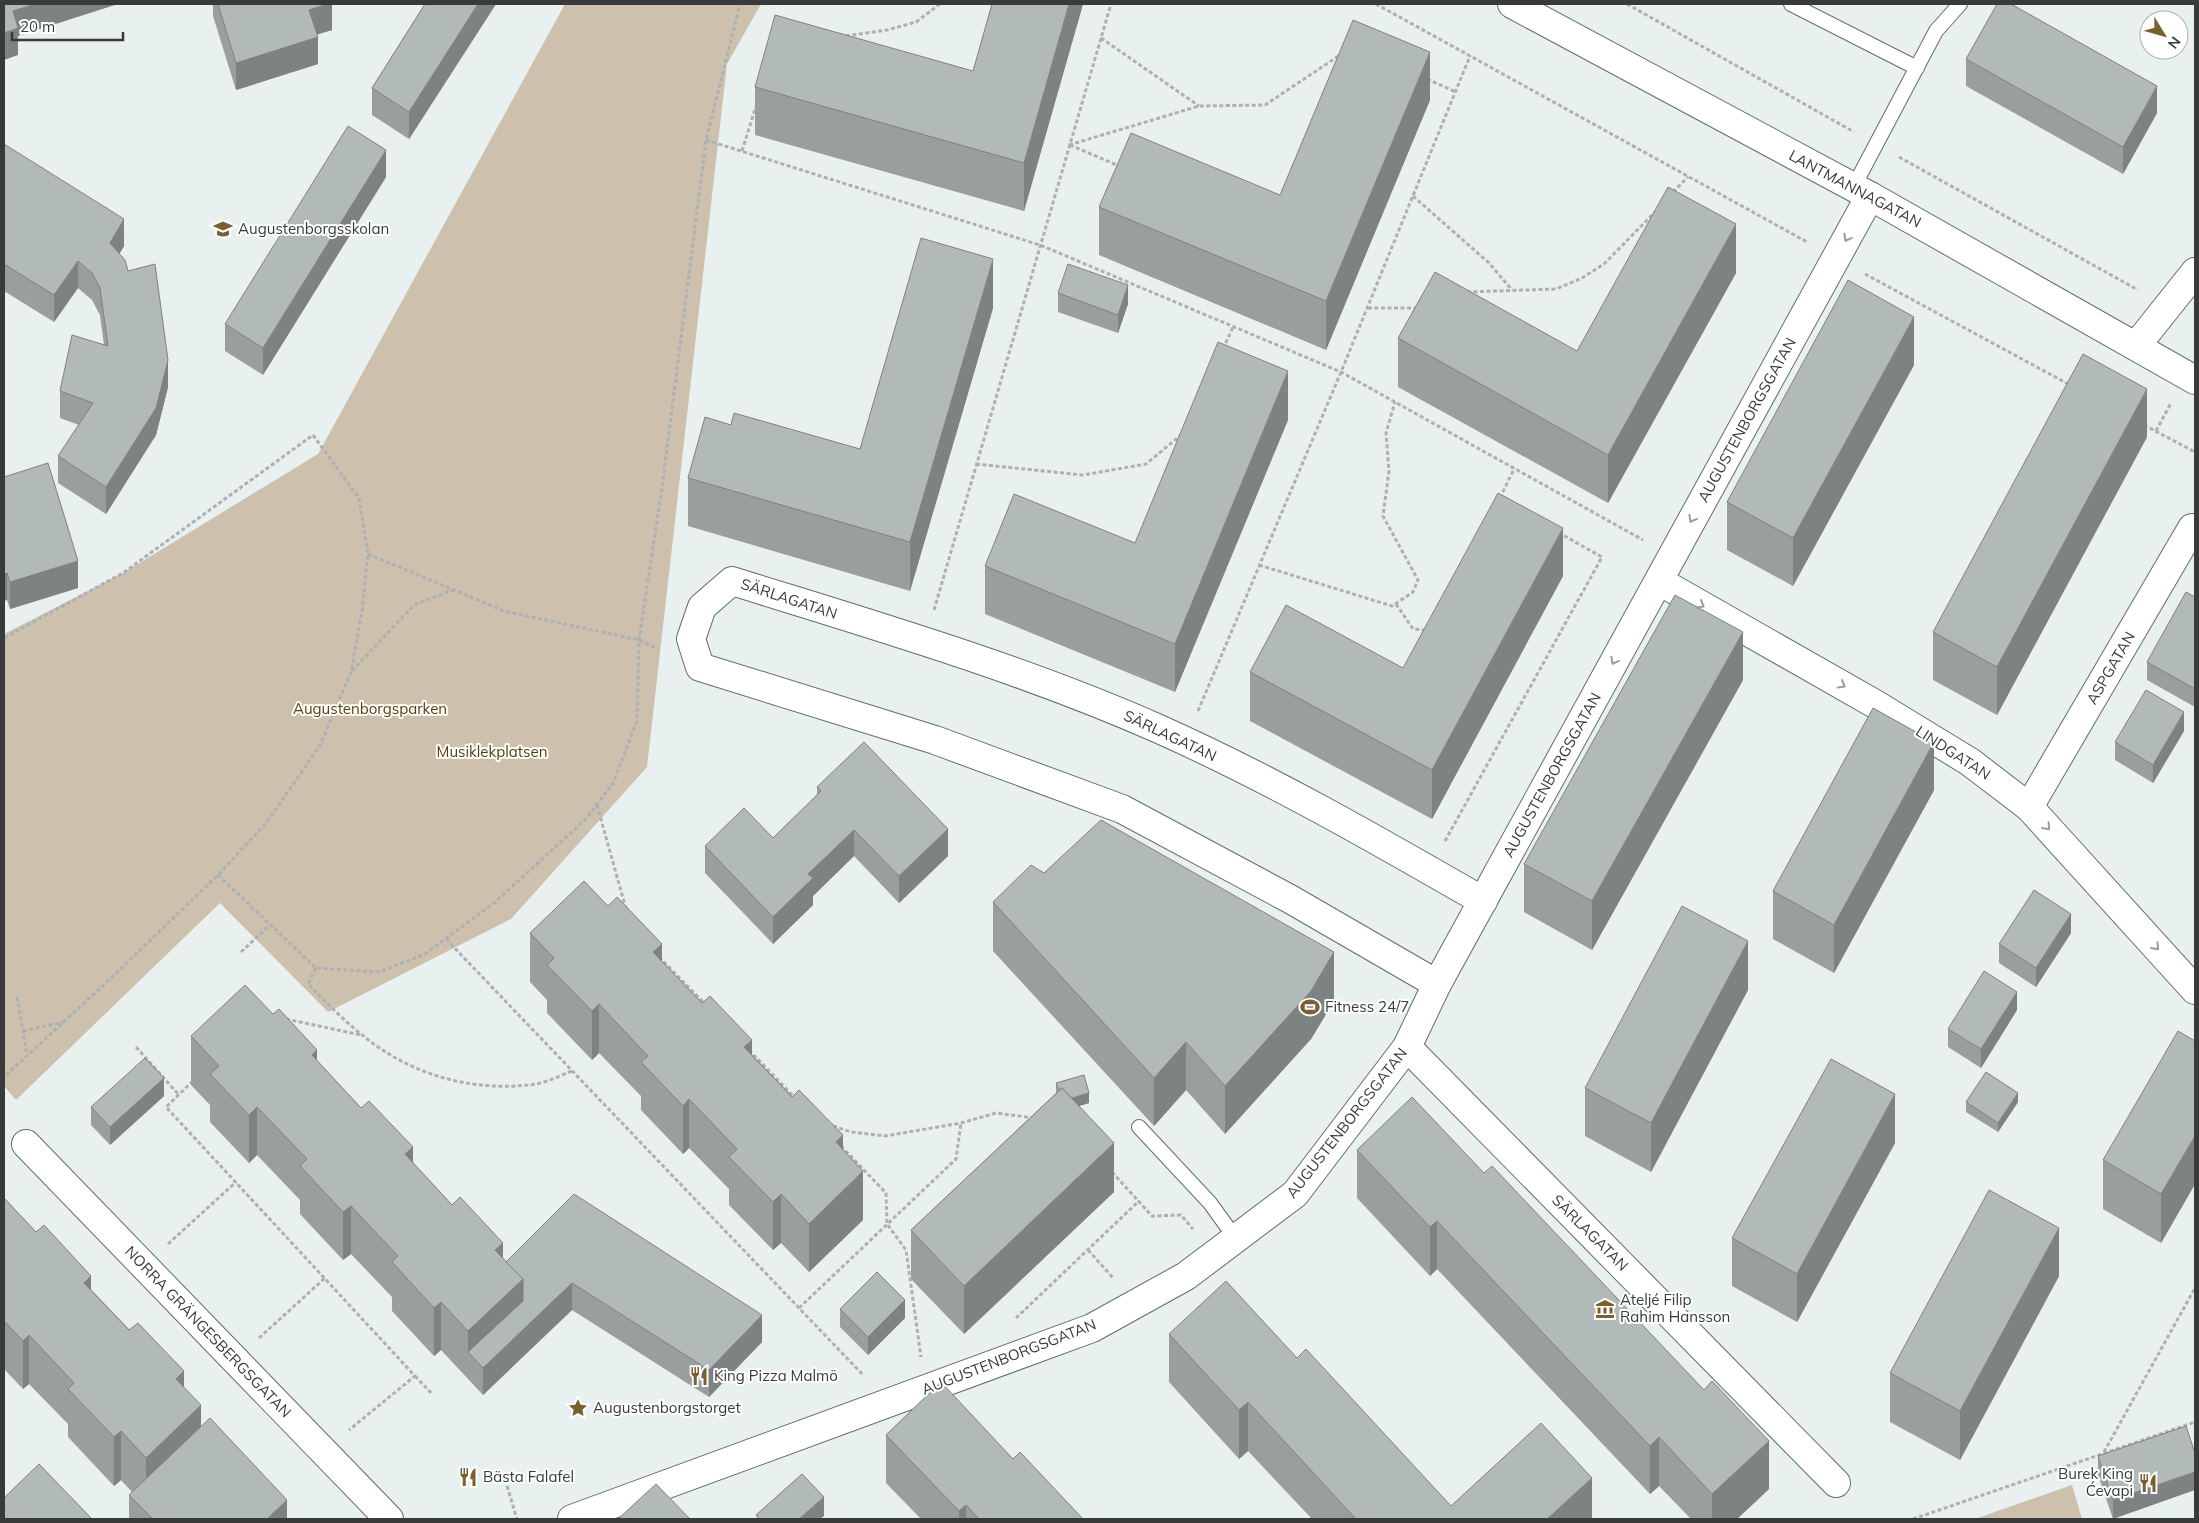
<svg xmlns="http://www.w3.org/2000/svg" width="2199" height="1523" font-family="Mulish,sans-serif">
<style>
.green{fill:#cdc1ae}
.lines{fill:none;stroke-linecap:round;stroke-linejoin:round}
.lane-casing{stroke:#666b6c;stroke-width:16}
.street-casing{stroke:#666b6c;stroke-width:30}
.secondary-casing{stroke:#666b6c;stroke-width:30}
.path{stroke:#acb1b2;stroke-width:3;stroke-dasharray:4 2.5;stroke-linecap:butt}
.lane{stroke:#fff;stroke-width:14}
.street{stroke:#fff;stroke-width:28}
.secondary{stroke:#fff;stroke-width:28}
.wall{fill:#999f9f}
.shaded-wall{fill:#7d8282}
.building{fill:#b2b9b9;stroke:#7d8282}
.oneway{stroke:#9c9c9d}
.labels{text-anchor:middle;stroke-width:4;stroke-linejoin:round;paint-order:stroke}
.street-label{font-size:15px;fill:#383a3b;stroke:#fff}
.poi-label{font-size:15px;fill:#383a3b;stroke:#fff;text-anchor:start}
.park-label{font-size:15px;fill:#593f06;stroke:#fff}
</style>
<rect width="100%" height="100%" fill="#e9f0f0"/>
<g class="green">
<polygon points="565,4 761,4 727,64 647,767 511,919 328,1012 220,903 16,1100 4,1086 4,634 123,573 318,454"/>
<polygon points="2072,1485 2082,1519 1975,1519"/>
</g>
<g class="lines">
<g class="lane-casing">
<g id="lane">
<polyline points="1791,4 1917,68"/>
<polyline points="1853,188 1936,31 1960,4"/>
<polyline points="1139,1127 1210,1203 1236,1239"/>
</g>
</g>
<g class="street-casing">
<g id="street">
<polyline points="2136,346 2195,272"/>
<polyline points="1659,581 1875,704 1970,762 2029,807 2195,990"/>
<polyline points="2029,807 2192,528"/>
<path d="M1437,984L1290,899L1122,809L935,740L700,667L691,639L702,607L732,581C876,626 1021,668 1159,729C1271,779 1377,840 1483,901"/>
<polyline points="1407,1047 1836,1483"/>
<polyline points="26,1144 389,1519"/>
<polyline points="572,1519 1092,1328 1186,1276 1295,1194 1407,1047 1437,984 1870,196"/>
</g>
</g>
<g class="secondary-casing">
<polyline id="secondary" points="1512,4 1870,196 2195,380"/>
</g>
<g class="path">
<polyline points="1376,4 1807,242"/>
<polyline points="1627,4 1854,132"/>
<polyline points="846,36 887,30 916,22 940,4"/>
<polyline points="1101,38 1199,106"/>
<polyline points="1427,79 1456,92"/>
<polyline points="706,140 1040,245 1341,372 1643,540"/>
<polyline points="1069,145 1199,106 1265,105 1340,55"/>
<polyline points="1070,145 1119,166"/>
<polyline points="742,151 756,106"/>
<polyline points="1899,157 2138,290"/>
<polyline points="1673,192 1688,177"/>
<polyline points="1413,196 1489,263 1512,290"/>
<polyline points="1865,274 2070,385"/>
<polyline points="1467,292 1556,289 1582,278 1604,264 1655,212"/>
<polyline points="1368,308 1418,308"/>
<polyline points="1223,349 1233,327"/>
<polyline points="2144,425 2195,452"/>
<polyline points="2156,431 2171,403"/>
<polyline points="976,464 1083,475 1146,464 1181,435"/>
<polyline points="1500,498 1514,469"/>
<polyline points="368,554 504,611 639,640 658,649"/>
<polyline points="1259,565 1392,606 1413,592 1418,580 1383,516 1389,471 1386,433 1395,402"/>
<polyline points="1396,604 1413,629 1427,630"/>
<polyline points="934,610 1111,4"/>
<polyline points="4,638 123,573 313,435 359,498 368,554 362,611 351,672 320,745 268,821 218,875 109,980 4,1077"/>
<polyline points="352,671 414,605 453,590"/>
<polyline points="1198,711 1341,372 1470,56"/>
<polyline points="597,805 626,909"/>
<polyline points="1445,841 1602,557 1561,534"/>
<polyline points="218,875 316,968 379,972 425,954 494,903 586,819 613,783 637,721 639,640 662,488 706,140 740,4"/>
<polyline points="446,939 864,1376"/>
<polyline points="241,952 270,925"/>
<polyline points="659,957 705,1004"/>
<path d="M316,968L308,984C325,1001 342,1019 361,1034C410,1075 473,1093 536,1084C548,1082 561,1075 572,1071"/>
<polyline points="17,997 27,1055"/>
<polyline points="286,1019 361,1035"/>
<polyline points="23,1031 63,1022"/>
<polyline points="136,1047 179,1095"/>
<polyline points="749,1050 795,1098"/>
<polyline points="193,1081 166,1107 415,1376 349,1430"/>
<polyline points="833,1126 851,1132 885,1136 961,1123 996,1113 1034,1118"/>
<polyline points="841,1146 886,1193 887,1224 906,1250 921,1357"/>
<polyline points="1112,1172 1152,1216 1181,1215 1193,1229"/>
<polyline points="168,1244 236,1182"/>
<polyline points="1088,1250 1114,1279"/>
<polyline points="799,1308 956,1159 961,1123"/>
<polyline points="1016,1318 1139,1201"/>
<polyline points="259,1338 325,1278"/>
<polyline points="415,1376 433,1395"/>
<polyline points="2104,1452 2195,1288"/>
<polyline points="507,1486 517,1519"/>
<polyline points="1913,1519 2195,1422"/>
</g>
<use href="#lane" class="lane"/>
<use href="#street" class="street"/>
<use href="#secondary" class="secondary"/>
</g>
<g class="wall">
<polygon points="213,4 332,4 332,30 317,34 318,64 236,90 213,16"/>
<polygon points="425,4 496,4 409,139 372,115 372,88"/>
<polygon points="1083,4 1024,211 755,135 755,87 973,71"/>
<polygon points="1966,59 2157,113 2123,174 1966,86"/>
<polygon points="1430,100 1326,350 1099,255 1099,207 1280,195"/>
<polygon points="4,145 124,246 119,254 128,271 168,387 156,435 106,514 58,483 58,456 79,425 60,418 60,391 104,345 100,315 92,300 78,288 54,322 4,291"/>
<polygon points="386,177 263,375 225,351 225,324"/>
<polygon points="1736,273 1608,503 1398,387 1398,338 1577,351"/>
<polygon points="1058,293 1128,304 1118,333 1058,312"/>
<polygon points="993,308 910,591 688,526 688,478 731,425 860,449"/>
<polygon points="1914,365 1793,586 1727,550 1727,502"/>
<polygon points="1288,420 1175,692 985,614 985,566 1135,543"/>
<polygon points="2147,437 1997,715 1933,680 1933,632"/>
<polygon points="4,477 78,588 10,609 7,600"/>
<polygon points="1563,576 1432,819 1250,721 1250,672 1403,668"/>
<polygon points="2195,597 2195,707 2147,680 2147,662"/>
<polygon points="1743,680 1592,950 1524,912 1524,864"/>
<polygon points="2184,731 2153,783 2115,760 2115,742"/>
<polygon points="817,787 948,856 899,903 854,856 813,896 813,905 773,944 705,873 705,846 773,838 817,795"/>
<polygon points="1934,790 1834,973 1773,939 1773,891"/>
<polygon points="1044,873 1334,1001 1311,1039 1225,1134 1186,1090 1154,1126 993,951 993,902"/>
<polygon points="530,933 662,961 843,1149 863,1220 809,1272 781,1243 773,1250 729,1205 729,1189 689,1148 683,1154 641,1110 641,1096 599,1053 592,1060 547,1013 547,1000 530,982"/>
<polygon points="2071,933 2036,987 1999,963 1999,944"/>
<polygon points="1748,990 1651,1172 1585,1136 1585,1088"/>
<polygon points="2017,1010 1981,1068 1948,1047 1948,1029"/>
<polygon points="191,1036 317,1061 506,1262 762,1342 709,1397 572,1310 483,1395 441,1350 434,1356 392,1311 392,1297 351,1254 343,1260 300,1214 300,1200 257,1155 249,1163 210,1122 210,1105 191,1085"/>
<polygon points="2195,1041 2195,1184 2161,1243 2103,1209 2103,1160"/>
<polygon points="1056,1083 1089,1103 1079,1106 1114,1192 964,1334 911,1279 911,1230 1056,1093"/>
<polygon points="164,1096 110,1145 91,1125 91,1107"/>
<polygon points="1966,1102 2018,1102 1998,1132 1966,1112"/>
<polygon points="1895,1143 1797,1322 1732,1286 1732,1238"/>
<polygon points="1357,1150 1769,1489 1737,1519 1691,1519 1659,1486 1650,1494 1437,1269 1430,1276 1357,1198"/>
<polygon points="4,1198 184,1387 201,1427 287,1519 129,1519 129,1495 132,1492 121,1480 114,1486 68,1437 68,1424 29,1384 23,1389 4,1369"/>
<polygon points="2059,1276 1960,1460 1890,1422 1890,1373"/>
<polygon points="840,1309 905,1318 868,1355 840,1327"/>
<polygon points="1169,1334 1297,1358 1451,1506 1592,1519 1312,1519 1248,1451 1239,1459 1169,1382"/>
<polygon points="2186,1426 2113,1519 2098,1475 2098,1456"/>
<polygon points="886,1435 1013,1459 1083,1519 921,1519 886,1483"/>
</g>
<g class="shaded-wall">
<polygon points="35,4 118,4 18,36 18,55 4,60 4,33 13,11"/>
<polygon points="328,4 332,4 332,30 309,37 309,10"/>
<polygon points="478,4 496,4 409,139 409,112"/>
<polygon points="1069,4 1083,4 1024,211 1024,163"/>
<polygon points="318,37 318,64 236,90 236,63"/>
<polygon points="1430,52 1430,100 1326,350 1326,301"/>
<polygon points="2157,86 2157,113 2123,174 2123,147"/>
<polygon points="386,150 386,177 263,375 263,348"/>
<polygon points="124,219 124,246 110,270 110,243"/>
<polygon points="1736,224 1736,273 1608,503 1608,455"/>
<polygon points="993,259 993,308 910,591 910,542"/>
<polygon points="78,261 78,288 54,322 54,295"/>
<polygon points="1128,285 1128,304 1118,333 1118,315"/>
<polygon points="1914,317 1914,365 1793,586 1793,538"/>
<polygon points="168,360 168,387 156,435 106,514 106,487"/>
<polygon points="1288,371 1288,420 1175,692 1175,644"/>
<polygon points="2147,389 2147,437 1997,715 1997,667"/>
<polygon points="1563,528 1563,576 1432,819 1432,770"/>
<polygon points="78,561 78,588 10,609 10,582"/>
<polygon points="7,573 7,600 4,601 4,574"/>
<polygon points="1743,632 1743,680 1592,950 1592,901"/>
<polygon points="2184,712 2184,731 2153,783 2153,765"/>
<polygon points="1934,742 1934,790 1834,973 1834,925"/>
<polygon points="948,829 948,856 899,903 899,876"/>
<polygon points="854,830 854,856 813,896 813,905 773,944 773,917 808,874"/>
<polygon points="2071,914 2071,933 2036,987 2036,968"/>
<polygon points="1748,941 1748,990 1651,1172 1651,1123"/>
<polygon points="662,944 662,992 653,952"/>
<polygon points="1334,952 1334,1001 1311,1039 1225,1134 1225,1086"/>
<polygon points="2017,992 2017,1010 1981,1068 1981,1049"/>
<polygon points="599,1004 599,1053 592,1060 592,1011"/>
<polygon points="752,1040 752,1088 744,1047"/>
<polygon points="1186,1042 1186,1090 1154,1126 1154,1078"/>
<polygon points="317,1050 317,1098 312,1055"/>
<polygon points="164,1078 164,1096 110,1145 110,1127"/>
<polygon points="1089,1093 1089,1103 1062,1111 1062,1101"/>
<polygon points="2018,1093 2018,1102 1998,1132 1998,1123"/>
<polygon points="1895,1094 1895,1143 1797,1322 1797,1274"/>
<polygon points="689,1099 689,1148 683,1154 683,1106"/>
<polygon points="257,1107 257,1155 249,1163 249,1115"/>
<polygon points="843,1135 843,1183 836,1142"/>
<polygon points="2195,1136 2195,1184 2161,1243 2161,1194"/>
<polygon points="1114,1143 1114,1192 964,1334 964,1286"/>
<polygon points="413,1147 413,1195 405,1154"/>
<polygon points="863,1171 863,1220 809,1272 809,1224"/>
<polygon points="781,1194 781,1243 773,1250 773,1202"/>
<polygon points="351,1206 351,1254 343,1260 343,1212"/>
<polygon points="1437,1221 1437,1269 1430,1276 1430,1227"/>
<polygon points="2059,1228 2059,1276 1960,1460 1960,1411"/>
<polygon points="503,1243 503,1280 495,1250"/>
<polygon points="91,1276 91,1324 84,1283"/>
<polygon points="523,1279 523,1328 468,1352 468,1331"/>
<polygon points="572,1283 572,1310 483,1395 483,1368"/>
<polygon points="905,1300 905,1318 868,1355 868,1337"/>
<polygon points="441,1302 441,1350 434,1356 434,1308"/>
<polygon points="762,1315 762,1342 709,1397 709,1370"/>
<polygon points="29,1335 29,1384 23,1389 23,1341"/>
<polygon points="184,1371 184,1420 176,1379"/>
<polygon points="1248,1402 1248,1451 1239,1459 1239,1410"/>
<polygon points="201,1405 201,1454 146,1506 146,1458"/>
<polygon points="121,1431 121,1480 114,1486 114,1437"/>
<polygon points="1659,1437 1659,1486 1650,1494 1650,1446"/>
<polygon points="1769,1441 1769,1489 1737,1519 1712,1519 1712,1494"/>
<polygon points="2195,1472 2195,1490 2113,1519 2113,1500"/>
<polygon points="1592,1478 1592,1519 1547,1519"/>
<polygon points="824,1497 824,1516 820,1519 799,1519"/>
<polygon points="287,1500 287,1519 267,1519"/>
<polygon points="966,1505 966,1519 959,1519 959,1511"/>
</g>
<g class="building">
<polygon points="4,4 35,4 13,11 18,28 4,33"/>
<polygon points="218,4 328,4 309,10 318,37 236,63"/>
<polygon points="425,4 478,4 409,112 372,88"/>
<polygon points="992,4 1069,4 1024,163 755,87 775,15 973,71"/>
<polygon points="1997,4 2011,4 2157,86 2123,147 1966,59"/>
<polygon points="1353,20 1430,52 1326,301 1099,207 1131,133 1280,195"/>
<polygon points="348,126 386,150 263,348 225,324"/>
<polygon points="4,144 124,219 110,243 125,260 128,271 155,264 168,360 156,408 106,487 58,456 93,403 60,391 72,335 108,346 100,288 92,273 78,261 54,295 4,264"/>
<polygon points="1668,187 1736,224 1608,455 1398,338 1435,272 1577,351"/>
<polygon points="921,238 993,259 910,542 688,478 705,417 731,425 734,413 860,449"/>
<polygon points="1068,264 1128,285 1118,315 1058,293"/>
<polygon points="1848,280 1914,317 1793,538 1727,502"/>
<polygon points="1218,342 1288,371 1175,644 985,566 1014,494 1135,543"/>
<polygon points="2083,354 2147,389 1997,667 1933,632"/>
<polygon points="48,463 78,561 10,582 7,573 4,574 4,477"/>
<polygon points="1498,493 1563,528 1432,770 1250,672 1286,605 1403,668"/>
<polygon points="2186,592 2195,597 2195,689 2147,662"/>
<polygon points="1675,595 1743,632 1592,901 1524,864"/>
<polygon points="2146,690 2184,712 2153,765 2115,742"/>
<polygon points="1873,708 1934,742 1834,925 1773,891"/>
<polygon points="864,742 948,829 899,876 854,830 808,874 813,878 773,917 705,846 744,808 773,838 821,791 817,787"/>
<polygon points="1101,820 1334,952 1311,991 1225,1086 1186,1042 1154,1078 993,902 1031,865 1044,873"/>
<polygon points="584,881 608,906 617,897 662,944 653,952 702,1003 710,996 752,1040 744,1047 792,1097 799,1090 843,1135 836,1142 863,1171 809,1224 781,1194 773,1202 729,1157 737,1149 689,1099 683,1106 641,1062 648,1056 599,1004 592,1011 547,965 554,958 530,933"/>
<polygon points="2034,890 2071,914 2036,968 1999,944"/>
<polygon points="1682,906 1748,941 1651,1123 1585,1088"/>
<polygon points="1984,971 2017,992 1981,1049 1948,1029"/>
<polygon points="245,985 273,1014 279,1009 317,1050 312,1055 361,1108 369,1101 413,1147 405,1154 452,1205 460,1197 503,1243 495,1250 523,1279 468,1331 441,1302 434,1308 392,1262 398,1256 351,1206 343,1212 300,1166 307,1159 257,1107 249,1115 210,1074 219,1066 191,1036"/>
<polygon points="2178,1031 2195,1041 2195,1136 2161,1194 2103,1160"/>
<polygon points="145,1058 164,1078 110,1127 91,1107"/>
<polygon points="1831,1059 1895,1094 1797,1274 1732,1238"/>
<polygon points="1986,1072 2018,1093 1998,1123 1966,1102"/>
<polygon points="1084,1075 1089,1093 1072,1098 1062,1088 1059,1090 1056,1083"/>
<polygon points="1062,1088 1114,1143 964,1286 911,1230"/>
<polygon points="1412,1097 1484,1173 1492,1166 1704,1390 1712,1381 1769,1441 1712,1494 1659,1437 1650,1446 1437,1221 1430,1227 1357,1150"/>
<polygon points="1989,1190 2059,1228 1960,1411 1890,1373"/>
<polygon points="574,1194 762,1315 709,1370 572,1283 483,1368 468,1352 523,1301 523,1279 506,1262"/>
<polygon points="4,1198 36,1232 44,1225 91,1276 84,1283 129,1330 138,1323 184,1371 176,1379 201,1405 146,1458 121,1431 114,1437 68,1389 74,1383 29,1335 23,1341 4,1321"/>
<polygon points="877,1272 905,1300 868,1337 840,1309"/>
<polygon points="1226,1281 1297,1358 1306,1349 1451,1506 1541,1423 1592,1478 1547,1519 1356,1519 1248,1402 1239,1410 1169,1334"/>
<polygon points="941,1382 1013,1459 1020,1452 1083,1519 979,1519 966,1505 959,1511 886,1435"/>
<polygon points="210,1418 287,1500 267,1519 153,1519 129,1495"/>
<polygon points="2186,1426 2195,1453 2195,1472 2113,1500 2098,1456"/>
<polygon points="39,1464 92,1519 4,1519 4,1498"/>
<polygon points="802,1474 824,1497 799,1519 759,1519 756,1515"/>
<polygon points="656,1484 690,1519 618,1519"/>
</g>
<defs><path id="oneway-chevron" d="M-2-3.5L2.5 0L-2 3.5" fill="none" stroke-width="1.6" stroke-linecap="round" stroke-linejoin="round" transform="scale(1.25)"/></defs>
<g class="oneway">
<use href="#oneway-chevron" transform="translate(1847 238) rotate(119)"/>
<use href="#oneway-chevron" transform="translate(1692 519) rotate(119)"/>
<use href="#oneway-chevron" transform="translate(1701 605) rotate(30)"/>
<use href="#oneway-chevron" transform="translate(1614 661) rotate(119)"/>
<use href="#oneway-chevron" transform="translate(1842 685) rotate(30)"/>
<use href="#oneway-chevron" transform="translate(2047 827) rotate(48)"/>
<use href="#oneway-chevron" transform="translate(2156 947) rotate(48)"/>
</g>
<defs>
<g id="school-bare" transform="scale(1.5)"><path d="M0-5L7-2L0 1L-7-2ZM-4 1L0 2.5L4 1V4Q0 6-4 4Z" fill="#7a6031" stroke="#fff" stroke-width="2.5" paint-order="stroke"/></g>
<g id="stadium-bare" transform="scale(1.5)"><path d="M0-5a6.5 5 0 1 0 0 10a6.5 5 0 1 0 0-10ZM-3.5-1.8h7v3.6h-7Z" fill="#7a6031" stroke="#fff" stroke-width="2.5" paint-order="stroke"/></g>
<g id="museum-bare" transform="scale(1.5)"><path d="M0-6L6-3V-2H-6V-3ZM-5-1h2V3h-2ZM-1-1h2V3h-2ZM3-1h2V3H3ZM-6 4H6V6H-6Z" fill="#7a6031" stroke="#fff" stroke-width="2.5" paint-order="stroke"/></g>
<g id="restaurant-bare" transform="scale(1.5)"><path d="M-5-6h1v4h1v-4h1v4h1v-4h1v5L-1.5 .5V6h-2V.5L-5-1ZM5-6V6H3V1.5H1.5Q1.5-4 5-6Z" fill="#7a6031" stroke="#fff" stroke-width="2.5" paint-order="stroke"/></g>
<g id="sight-bare" transform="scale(1.5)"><path d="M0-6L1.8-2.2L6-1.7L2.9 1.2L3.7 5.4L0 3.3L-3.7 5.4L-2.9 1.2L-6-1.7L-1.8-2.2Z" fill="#7a6031" stroke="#fff" stroke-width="2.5" paint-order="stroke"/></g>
</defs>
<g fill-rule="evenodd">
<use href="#school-bare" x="223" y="229"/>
<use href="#stadium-bare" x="1310" y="1007"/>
<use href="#museum-bare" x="1605" y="1309"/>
<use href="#restaurant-bare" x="699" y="1376"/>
<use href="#sight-bare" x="578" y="1408"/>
<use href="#restaurant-bare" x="468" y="1477"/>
<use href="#restaurant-bare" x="2148" y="1483"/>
</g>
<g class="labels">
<g class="street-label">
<text transform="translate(1855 189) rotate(28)" y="5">LANTMANNAGATAN</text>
<text transform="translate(1747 420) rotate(-61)" y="5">AUGUSTENBORGSGATAN</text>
<text transform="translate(789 599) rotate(18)" y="5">SÄRLAGATAN</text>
<text transform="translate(2111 668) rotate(-60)" y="5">ASPGATAN</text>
<text transform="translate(1170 736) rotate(25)" y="5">SÄRLAGATAN</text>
<text transform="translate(1953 753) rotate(33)" y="5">LINDGATAN</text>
<text transform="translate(1552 775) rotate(-61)" y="5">AUGUSTENBORGSGATAN</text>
<text transform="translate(1347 1123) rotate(-52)" y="5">AUGUSTENBORGSGATAN</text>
<text transform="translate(1590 1233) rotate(45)" y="5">SÄRLAGATAN</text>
<text transform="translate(208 1332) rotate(46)" y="5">NORRA GRÄNGESBERGSGATAN</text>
<text transform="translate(1009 1357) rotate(-21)" y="5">AUGUSTENBORGSGATAN</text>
</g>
<g class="poi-label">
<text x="238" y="234">Augustenborgsskolan</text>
<text x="1325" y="1012">Fitness 24/7</text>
<text x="1620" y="1305">Ateljé Filip<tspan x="1620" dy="17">Rahim Hansson</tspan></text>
<text x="714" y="1381">King Pizza Malmö</text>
<text x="593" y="1413">Augustenborgstorget</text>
<text x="2133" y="1479" text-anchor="end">Burek King<tspan x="2133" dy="17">Ćevapi</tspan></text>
<text x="483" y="1482">Bästa Falafel</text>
</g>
<g class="park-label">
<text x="370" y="714">Augustenborgsparken</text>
<text x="492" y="757">Musiklekplatsen</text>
</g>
</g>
<rect width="2199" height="1523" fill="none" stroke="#383a3b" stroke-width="10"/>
<g transform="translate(2164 35) rotate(127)"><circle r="24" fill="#ffffff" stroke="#afb0b1"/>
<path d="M0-4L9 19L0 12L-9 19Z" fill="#7a6031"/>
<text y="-8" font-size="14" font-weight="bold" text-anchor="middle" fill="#383a3b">N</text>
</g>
<path d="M12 32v8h111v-8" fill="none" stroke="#383a3b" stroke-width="2.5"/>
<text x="20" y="32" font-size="15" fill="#383a3b" stroke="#ffffff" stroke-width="4" paint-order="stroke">20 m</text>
</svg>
